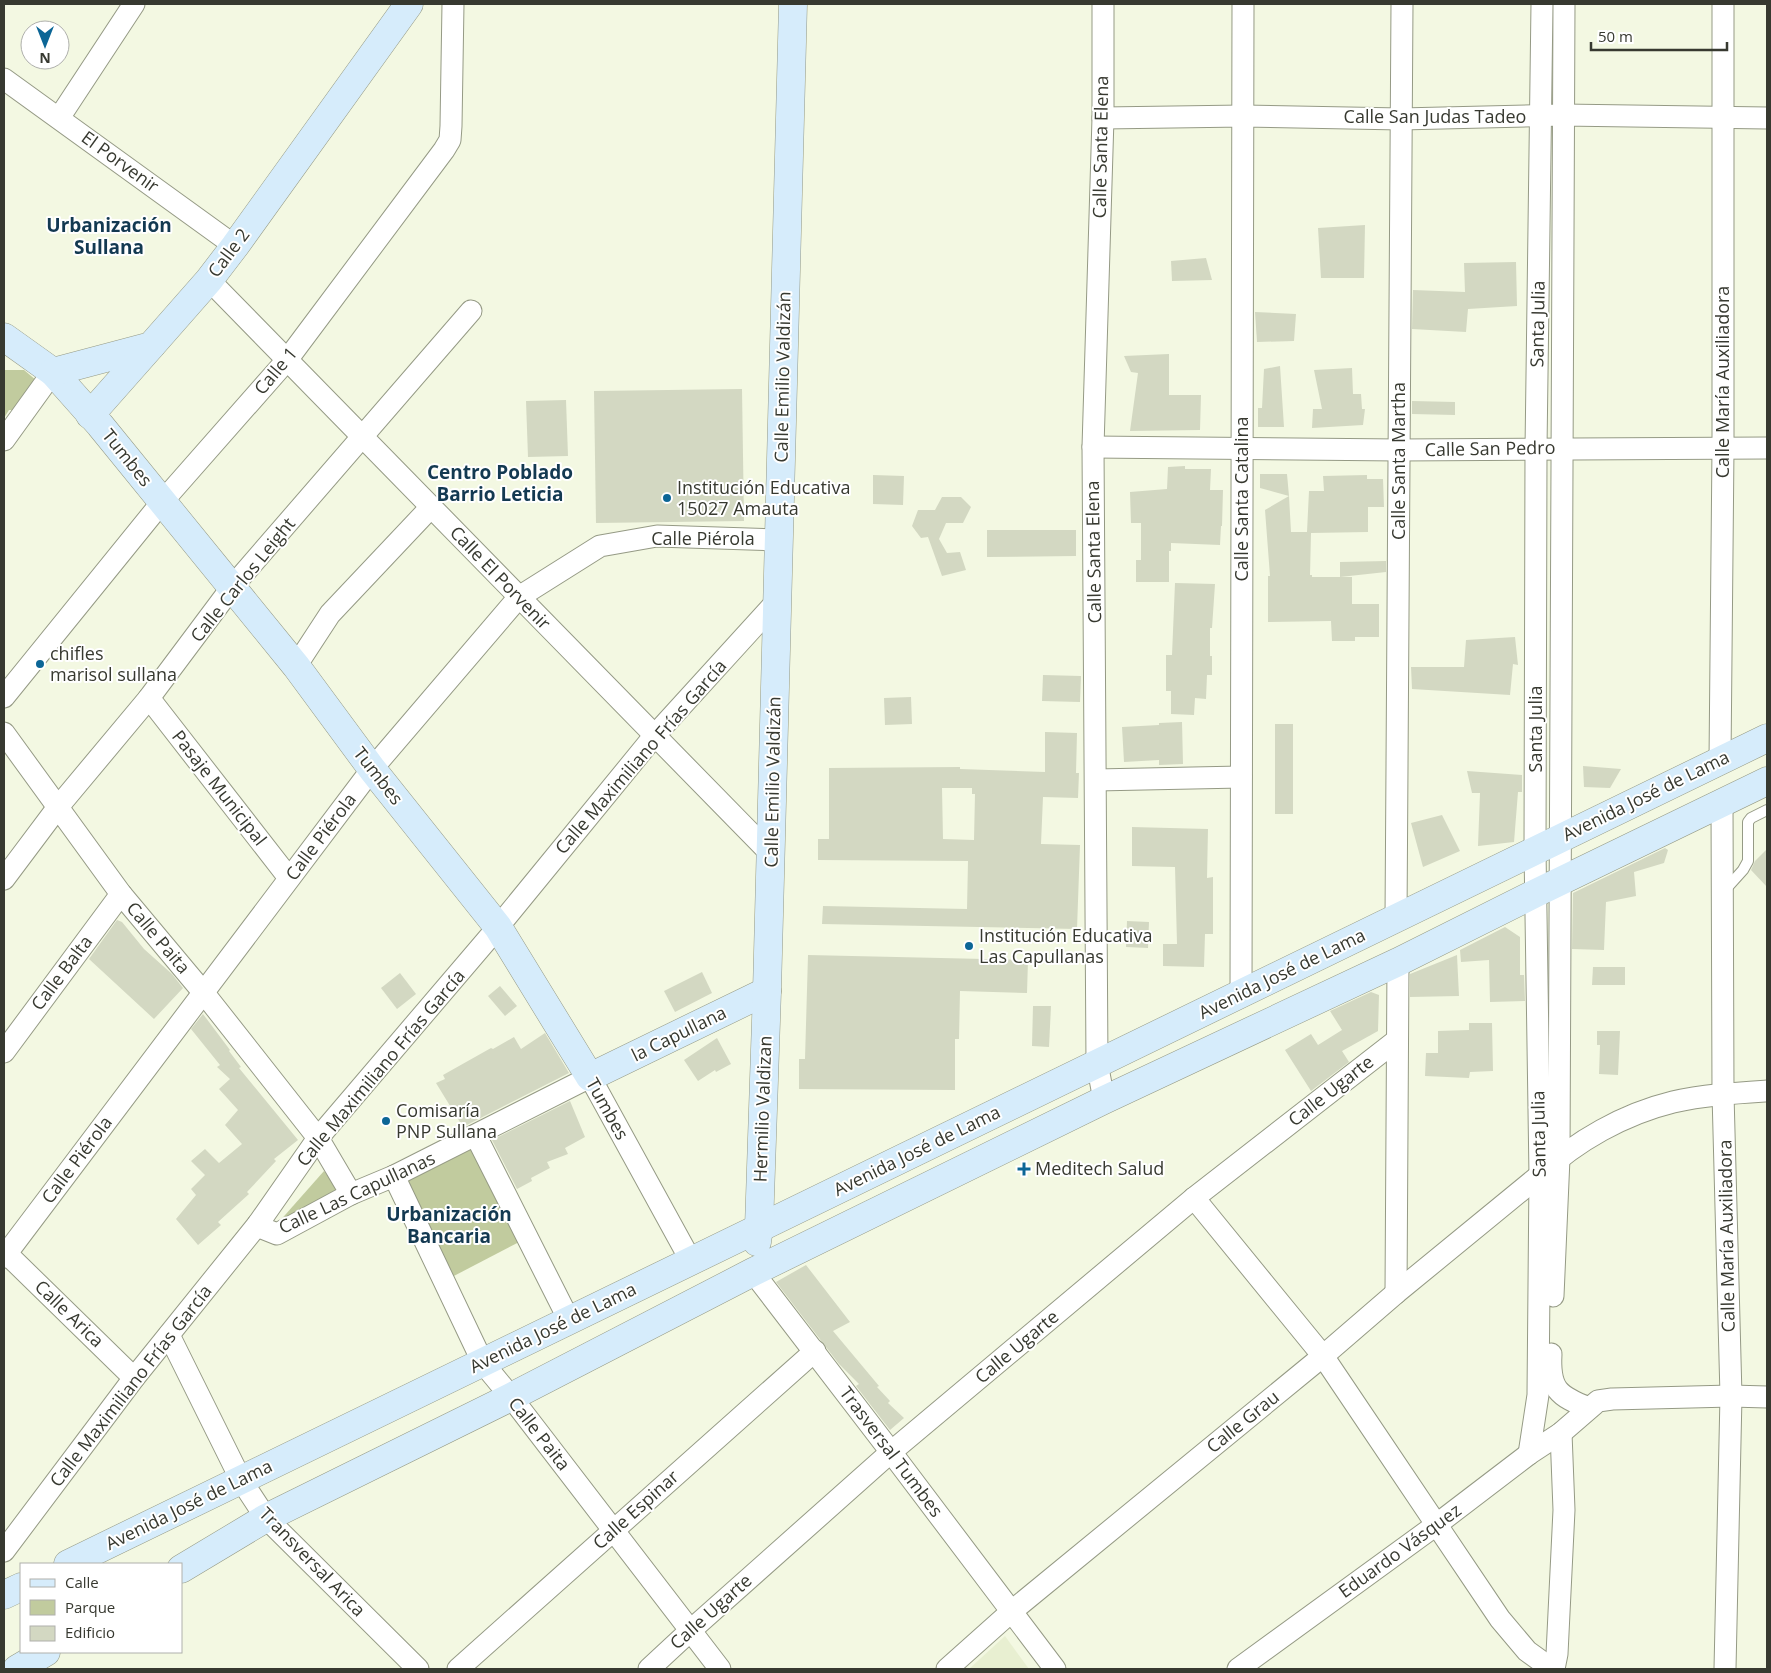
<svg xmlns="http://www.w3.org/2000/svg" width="1771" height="1673" font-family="'Open Sans',sans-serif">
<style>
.built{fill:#e8efd1}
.green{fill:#c1cb9e}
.building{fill:#d3d8c2;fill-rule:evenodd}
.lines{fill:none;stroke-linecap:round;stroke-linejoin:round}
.lane-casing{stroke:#959a85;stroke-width:12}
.street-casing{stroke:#959a85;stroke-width:23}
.secondary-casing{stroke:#959a85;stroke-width:29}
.lane{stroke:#fff;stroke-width:10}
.street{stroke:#fff;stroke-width:21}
.secondary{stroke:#d6ecfb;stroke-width:28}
.poi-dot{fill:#0c6696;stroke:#fff;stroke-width:2}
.labels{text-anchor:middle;stroke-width:4;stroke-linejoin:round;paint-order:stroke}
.street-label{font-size:18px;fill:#373930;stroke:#fff}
.poi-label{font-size:18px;fill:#373930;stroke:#fff;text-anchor:start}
.neighbourhood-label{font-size:19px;font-weight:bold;fill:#133951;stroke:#fff}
</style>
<rect width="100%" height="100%" fill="#f3f8e2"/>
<polygon class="built" points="1005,1636 1029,1669 969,1669"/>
<g class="green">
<polygon points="4,370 24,370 37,381 22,410 9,410 4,418"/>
<polygon points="477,1146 525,1239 450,1278 402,1184"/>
<polygon points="324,1171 342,1195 278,1223"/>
</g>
<g class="building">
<polygon points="1365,225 1364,278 1321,278 1318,228"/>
<polygon points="1206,258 1212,280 1172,281 1171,261"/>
<polygon points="1516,262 1517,306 1468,309 1466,332 1412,329 1413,290 1465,292 1464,263"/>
<polygon points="1255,312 1296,314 1294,341 1257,342"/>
<polygon points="1169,354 1169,395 1201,395 1200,430 1130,431 1138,373 1131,372 1124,356"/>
<polygon points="1280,366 1284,427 1258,427 1258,408 1262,408 1264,369"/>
<polygon points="1352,368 1353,394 1361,394 1362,409 1365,409 1363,425 1312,428 1313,409 1322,409 1314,370"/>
<polygon points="742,389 744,521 596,523 594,391"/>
<polygon points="566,400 568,456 528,457 526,401"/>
<polygon points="1412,401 1455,402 1455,415 1412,414"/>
<polygon points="1185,466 1185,469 1211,469 1210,490 1223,490 1222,526 1221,526 1220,545 1171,543 1171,551 1169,551 1169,582 1136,582 1136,560 1141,560 1141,523 1131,523 1130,492 1167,489 1168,467"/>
<polygon points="1260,474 1287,474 1289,496 1260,488"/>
<polygon points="873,475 904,476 903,505 873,504"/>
<polygon points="1367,475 1367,479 1383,479 1384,507 1368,507 1368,532 1311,533 1310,575 1312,575 1312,577 1352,577 1352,604 1379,604 1379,637 1355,637 1355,641 1332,641 1331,621 1268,622 1268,576 1270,576 1265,510 1289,496 1291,532 1307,532 1309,491 1324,491 1323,476"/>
<polygon points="942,497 961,497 971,507 963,523 946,523 939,539 947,553 960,552 966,570 942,576 928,537 921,538 912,526 918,510 935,510"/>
<polygon points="987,530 1076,530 1076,556 987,557"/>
<polygon points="1386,561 1386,572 1340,577 1340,562"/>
<polygon points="1175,583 1215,584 1212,628 1210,628 1210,656 1212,656 1212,675 1207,675 1206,699 1195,698 1194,715 1171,714 1171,691 1166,691 1166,655 1172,655"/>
<polygon points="1515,637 1518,665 1513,664 1510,695 1412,689 1411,667 1464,667 1466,640"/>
<polygon points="1043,675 1081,676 1080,702 1042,701"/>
<polygon points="911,697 912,724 885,725 884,698"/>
<polygon points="1182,722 1183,764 1159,765 1159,760 1124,762 1122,727 1159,725 1159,723"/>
<rect x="1275" y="724" width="18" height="90"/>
<path d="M1045,732L1077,733L1076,773H1079L1078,798L1043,797L1041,844L1080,845L1077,929L822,924L823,906L967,909L968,861L818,860V839H829V768L960,767V769L1045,772ZM942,788H972V794H975L974,840L943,839Z"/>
<polygon points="1583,766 1621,769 1610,788 1584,787"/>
<polygon points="1467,771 1522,775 1522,792 1518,792 1514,842 1478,846 1480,793 1472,793"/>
<polygon points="1442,815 1460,851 1423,867 1411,823"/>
<polygon points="1132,827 1208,829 1207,878 1213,877 1213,934 1205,934 1204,967 1163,966 1163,944 1177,944 1175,867 1132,866"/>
<polygon points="1665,848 1668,850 1664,863 1634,872 1636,896 1606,902 1604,950 1572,949 1573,893"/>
<polygon points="1767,849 1767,887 1751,870 1755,861"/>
<polygon points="117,920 122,922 144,949 172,974 183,988 154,1019 89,959"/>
<polygon points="1127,921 1149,922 1148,948 1126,947"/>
<polygon points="1505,927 1520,937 1520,975 1524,975 1525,1001 1490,1002 1489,960 1461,962 1460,950"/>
<polygon points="808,955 1028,960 1027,993 960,991 959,1039 955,1039 955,1090 799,1089 799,1059 805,1059"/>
<polygon points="1457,955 1459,996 1410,997 1410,974"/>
<polygon points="1593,967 1625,967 1625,985 1592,985"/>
<polygon points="702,972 712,993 675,1012 664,991"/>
<polygon points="400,973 416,994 397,1009 381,988"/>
<polygon points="500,986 517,1006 505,1016 488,996"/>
<polygon points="1371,992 1379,995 1378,1031 1342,1051 1349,1062 1311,1091 1285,1050 1311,1034 1318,1045 1342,1030 1330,1011"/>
<polygon points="1033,1006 1051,1006 1049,1047 1032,1046"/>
<polygon points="203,1014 230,1050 229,1051 241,1067 239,1068 298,1140 274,1159 276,1161 247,1192 249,1194 218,1222 221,1225 198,1245 176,1219 196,1195 191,1189 205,1175 191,1161 205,1149 219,1163 242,1144 225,1125 238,1110 219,1089 230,1079 217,1067 220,1065 191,1029"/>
<polygon points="1469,1023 1492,1023 1493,1071 1470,1072 1469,1078 1425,1076 1426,1053 1438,1053 1438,1031 1469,1030"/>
<polygon points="1597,1031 1620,1031 1618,1075 1599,1074 1600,1045 1597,1045"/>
<polygon points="545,1033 569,1073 463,1127 436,1083 445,1079 443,1075 491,1048 493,1049 514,1037 521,1049"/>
<polygon points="717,1038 731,1064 716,1072 715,1070 698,1081 684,1060"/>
<polygon points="570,1101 585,1137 565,1148 568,1154 547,1162 550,1168 531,1178 532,1181 517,1189 492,1140"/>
<polygon points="806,1265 850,1322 833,1331 879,1386 877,1387 890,1401 888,1403 904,1418 890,1430 856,1386 859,1384 839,1364 776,1282"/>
</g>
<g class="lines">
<g class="lane-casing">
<polyline id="lane" points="1725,890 1743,870 1748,861 1748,822 1751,818 1767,810"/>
</g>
<g class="street-casing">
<g id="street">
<polyline points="1103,4 1103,118 1093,447 1097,1063 1104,1100"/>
<polyline points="4,79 235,246"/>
<polyline points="59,118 134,4"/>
<polyline points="1103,118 1243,116 1401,119 1563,115 1767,118"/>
<polyline points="209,280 771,854"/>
<polyline points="4,440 53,372"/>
<polyline points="1093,447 1399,450 1767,448"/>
<polyline points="296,666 330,614 431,507"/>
<polyline points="4,697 162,502 287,360 444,150 450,140 451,126 453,4"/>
<polyline points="149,698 289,878"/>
<polyline points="4,733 121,894 203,992 318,1138 351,1194"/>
<polyline points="1720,760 1723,448 1723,4"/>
<polyline points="1096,780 1241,777"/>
<polyline points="1722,803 1723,1094 1731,1396 1725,1669"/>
<polyline points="4,879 58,807 149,698 232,587 471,311"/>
<polyline points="1396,919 1402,4"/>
<polyline points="1241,994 1243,4"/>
<polyline points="4,1052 121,894"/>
<polyline points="476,1136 569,1320"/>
<polyline points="394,1176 483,1363 511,1397 720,1669"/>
<polyline points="1194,1198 1323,1356 1500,1619 1527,1651 1552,1669"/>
<polyline points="258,1224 262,1228 277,1234 351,1194 394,1176 590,1077 691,1261"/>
<polyline points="4,1251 134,1378"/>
<polyline points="4,1257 372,769 519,597 600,546 657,536 779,540"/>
<polyline points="753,1272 891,1452 1055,1669"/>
<polyline points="1396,1293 1398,962"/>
<polyline points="1553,1296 1559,1158 1564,4"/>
<polyline points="169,1335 241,1480 266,1518 418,1669"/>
<path d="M1551,1354C1549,1389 1558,1396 1589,1408"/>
<polyline points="1529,1454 1538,1395 1540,1175 1535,850 1536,449 1542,4"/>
<polyline points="4,1551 134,1378 258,1224 318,1138 498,927 655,735 777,601"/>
<polyline points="458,1669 815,1351"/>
<polyline points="649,1669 691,1630 891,1452 1194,1198 1397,1040"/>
<path d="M947,1669L1012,1611L1323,1356L1396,1293L1540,1175C1576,1141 1624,1114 1673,1102C1703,1095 1736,1093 1767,1091"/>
<polyline points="1238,1669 1436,1525 1529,1454 1561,1433 1598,1401 1612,1399 1731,1396 1767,1397"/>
<polyline points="1554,1669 1557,1654 1564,1510 1561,1433"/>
</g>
</g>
<g class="secondary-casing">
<g id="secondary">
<polyline points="4,337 53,372 100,425 296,666 372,769 498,927 590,1077 767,991"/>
<polyline points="53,372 151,346 209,280 235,246 409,4"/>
<polyline points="90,415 151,346"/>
<polyline points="757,1242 759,1227 767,991 793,4"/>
<polyline points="68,1564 1767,738"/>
<polyline points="181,1569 266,1518 511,1397 753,1272 1104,1100 1398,962 1536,893 1767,781"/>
<polyline points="4,1595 21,1587"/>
<polyline points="17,1669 46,1652"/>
</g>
</g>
<use href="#lane" class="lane"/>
<use href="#street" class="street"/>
<use href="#secondary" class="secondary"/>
</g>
<g class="poi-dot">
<circle cx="667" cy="498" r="5"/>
<circle cx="40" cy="664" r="5"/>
<circle cx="969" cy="946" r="5"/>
<circle cx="386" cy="1121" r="5"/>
<path d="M1021.5 1161.5h5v5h5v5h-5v5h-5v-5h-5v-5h5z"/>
</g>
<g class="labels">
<g class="street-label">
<text x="1435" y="123">Calle San Judas Tadeo</text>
<text transform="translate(1101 147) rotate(-89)" y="6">Calle Santa Elena</text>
<text transform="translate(120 162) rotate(36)" y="6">El Porvenir</text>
<text transform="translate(229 253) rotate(-53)" y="6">Calle 2</text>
<text transform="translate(1538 324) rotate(-89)" y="6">Santa Julia</text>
<text transform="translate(276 371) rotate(-50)" y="6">Calle 1</text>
<text transform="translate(783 377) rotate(-89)" y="6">Calle Emilio Valdizán</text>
<text transform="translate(1723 382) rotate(-90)" y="6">Calle María Auxiliadora</text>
<text transform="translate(1490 449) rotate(-1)" y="6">Calle San Pedro</text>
<text transform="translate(127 458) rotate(51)" y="6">Tumbes</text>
<text transform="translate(1399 461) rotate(-90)" y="6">Calle Santa Martha</text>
<text transform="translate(1242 499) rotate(-90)" y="6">Calle Santa Catalina</text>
<text x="703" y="545">Calle Piérola</text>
<text transform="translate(1094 552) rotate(-91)" y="6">Calle Santa Elena</text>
<text transform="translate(500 578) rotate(46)" y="6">Calle El Porvenir</text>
<text transform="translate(243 580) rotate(-51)" y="6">Calle Carlos Leight</text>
<text transform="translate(1536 729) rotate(-90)" y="6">Santa Julia</text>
<text transform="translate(641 757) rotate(-49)" y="6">Calle Maximiliano Frías García</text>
<text transform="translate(378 776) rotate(52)" y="6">Tumbes</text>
<text transform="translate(773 782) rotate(-89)" y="6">Calle Emilio Valdizán</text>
<text transform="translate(219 788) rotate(52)" y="6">Pasaje Municipal</text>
<text transform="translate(1646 796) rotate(-26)" y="6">Avenida José de Lama</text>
<text transform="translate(321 837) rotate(-53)" y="6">Calle Piérola</text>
<text transform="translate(158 938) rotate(50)" y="6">Calle Paita</text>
<text transform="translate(62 973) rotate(-53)" y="6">Calle Balta</text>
<text transform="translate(1282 974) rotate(-26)" y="6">Avenida José de Lama</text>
<text transform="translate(679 1034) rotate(-26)" y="6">la Capullana</text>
<text transform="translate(381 1068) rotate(-50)" y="6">Calle Maximiliano Frías García</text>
<text transform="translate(1331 1091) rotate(-38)" y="6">Calle Ugarte</text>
<text transform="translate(607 1109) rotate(61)" y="6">Tumbes</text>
<text transform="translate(763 1109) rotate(-88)" y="6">Hermilio Valdizan</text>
<text transform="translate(1539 1134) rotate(-91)" y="6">Santa Julia</text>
<text transform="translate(917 1151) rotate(-26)" y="6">Avenida José de Lama</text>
<text transform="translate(77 1160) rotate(-53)" y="6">Calle Piérola</text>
<text transform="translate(357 1193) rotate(-25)" y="6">Calle Las Capullanas</text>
<text transform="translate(1727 1236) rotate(-91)" y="6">Calle María Auxiliadora</text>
<text transform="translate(69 1314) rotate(44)" y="6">Calle Arica</text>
<text transform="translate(553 1328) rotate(-26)" y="6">Avenida José de Lama</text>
<text transform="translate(1017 1347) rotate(-40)" y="6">Calle Ugarte</text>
<text transform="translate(131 1386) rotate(-52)" y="6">Calle Maximiliano Frías García</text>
<text transform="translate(1243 1422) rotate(-39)" y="6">Calle Grau</text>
<text transform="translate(539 1434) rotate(52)" y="6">Calle Paita</text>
<text transform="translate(891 1452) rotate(53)" y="6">Trasversal Tumbes</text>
<text transform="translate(189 1505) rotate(-26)" y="6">Avenida José de Lama</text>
<text transform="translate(636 1510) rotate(-42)" y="6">Calle Espinar</text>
<text transform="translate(1400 1551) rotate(-36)" y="6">Eduardo Vásquez</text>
<text transform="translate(312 1562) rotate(46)" y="6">Transversal Arica</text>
<text transform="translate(711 1612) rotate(-42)" y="6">Calle Ugarte</text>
</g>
<g class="poi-label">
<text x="677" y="494">Institución Educativa<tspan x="677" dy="21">15027 Amauta</tspan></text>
<text x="50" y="660">chifles<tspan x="50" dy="21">marisol sullana</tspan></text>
<text x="979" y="942">Institución Educativa<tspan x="979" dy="21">Las Capullanas</tspan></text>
<text x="396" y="1117">Comisaría<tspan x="396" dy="21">PNP Sullana</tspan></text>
<text x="1035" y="1175">Meditech Salud</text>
</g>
<g class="neighbourhood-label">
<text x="109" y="232">Urbanización<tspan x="109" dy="22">Sullana</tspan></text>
<text x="500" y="479">Centro Poblado<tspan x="500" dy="22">Barrio Leticia</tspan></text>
<text x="449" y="1221">Urbanización<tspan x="449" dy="22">Bancaria</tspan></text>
</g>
</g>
<rect width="1771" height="1673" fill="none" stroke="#373930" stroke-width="10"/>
<rect x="20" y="1563" width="162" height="90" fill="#ffffff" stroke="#afb0ac"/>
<rect x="30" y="1579" width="25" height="8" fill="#d6ecfb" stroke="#afb0ac"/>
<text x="65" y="1588" font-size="15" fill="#373930">Calle</text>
<rect x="30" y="1600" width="25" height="15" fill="#c1cb9e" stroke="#afb0ac"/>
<text x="65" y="1613" font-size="15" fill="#373930">Parque</text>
<rect x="30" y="1626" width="25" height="15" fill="#d3d8c2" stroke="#afb0ac"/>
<text x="65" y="1638" font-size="15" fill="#373930">Edificio</text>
<g transform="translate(45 45) rotate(180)"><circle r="24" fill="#ffffff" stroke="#afb0ac"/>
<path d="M0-4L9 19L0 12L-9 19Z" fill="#0c6696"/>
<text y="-8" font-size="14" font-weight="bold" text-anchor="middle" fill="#373930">N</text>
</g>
<path d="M1591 42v8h136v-8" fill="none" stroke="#373930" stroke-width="2.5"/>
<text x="1598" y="42" font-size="15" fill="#373930" stroke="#ffffff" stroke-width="4" paint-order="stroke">50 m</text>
</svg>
